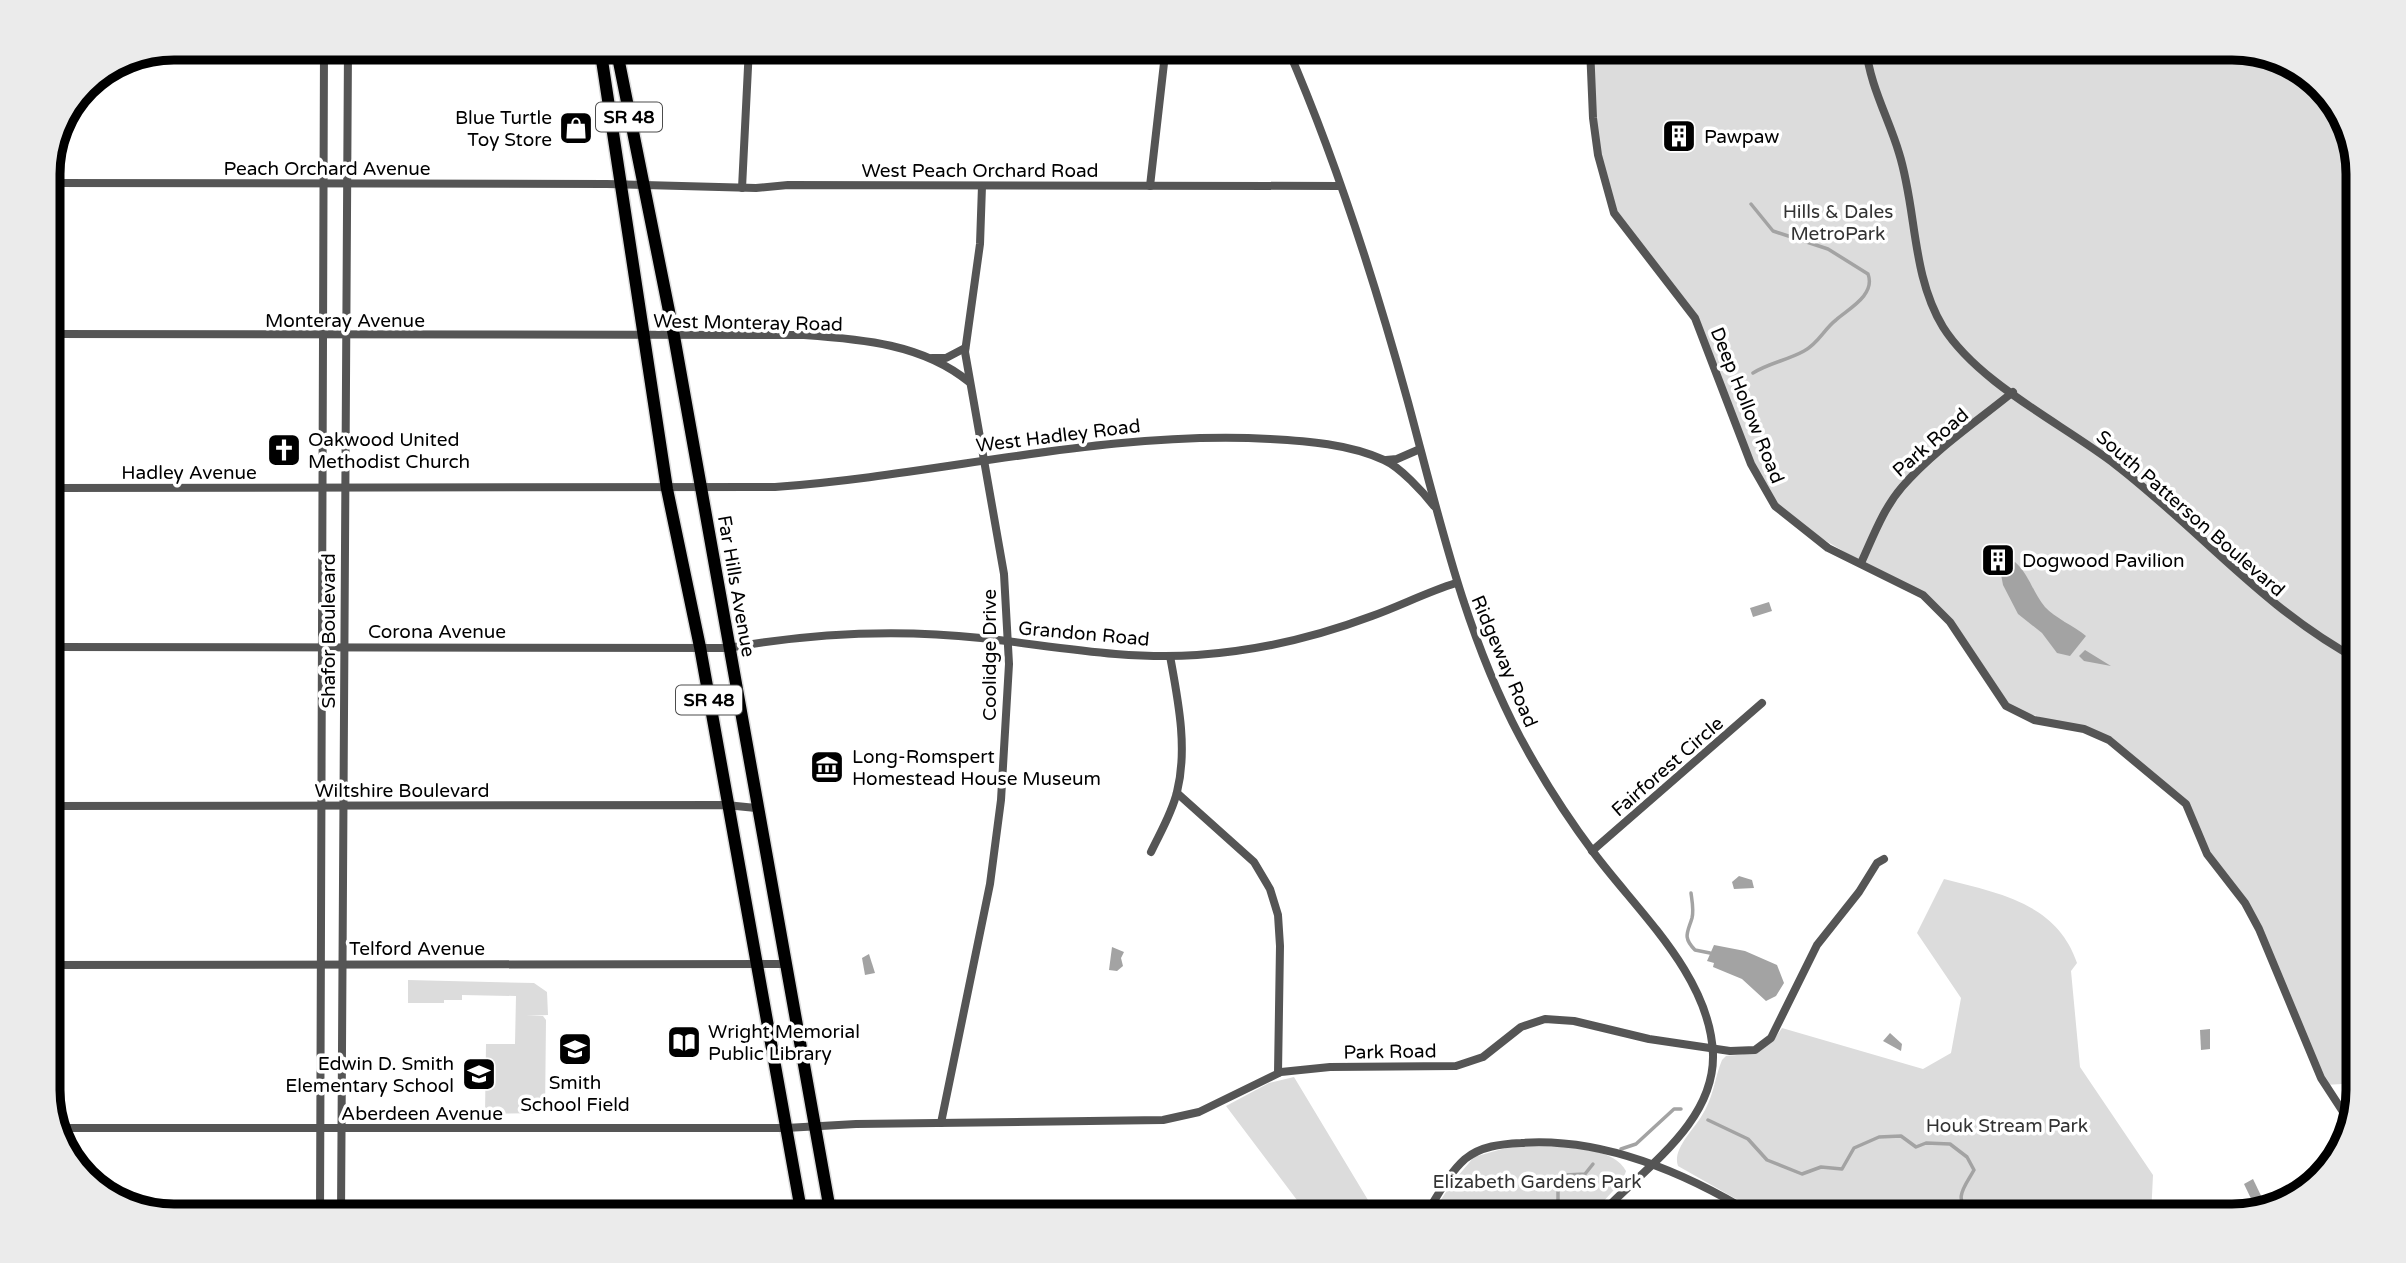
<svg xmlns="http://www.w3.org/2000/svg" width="2406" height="1263" font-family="'Varela Round',sans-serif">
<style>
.green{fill:#dcdcdc}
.water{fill:#a3a3a3}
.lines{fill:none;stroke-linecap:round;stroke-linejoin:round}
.stream{stroke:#a3a3a3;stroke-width:3.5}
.primary-casing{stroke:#dbdbdb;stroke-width:15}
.street{stroke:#555;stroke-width:8}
.primary{stroke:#000;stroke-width:12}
.labels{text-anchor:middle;stroke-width:7;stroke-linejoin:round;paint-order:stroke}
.shield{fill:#fff;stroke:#4c4c4c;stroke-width:2}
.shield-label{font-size:18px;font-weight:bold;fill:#000}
.poi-label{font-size:19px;fill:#000;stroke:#fff;text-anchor:start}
.street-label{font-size:19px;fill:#000;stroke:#fff}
.park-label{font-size:19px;fill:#333;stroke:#fff}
.rim{fill:none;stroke:#000;stroke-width:9}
</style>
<rect width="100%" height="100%" fill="#fff"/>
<g class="green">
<polygon points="1590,47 2232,47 2288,60 2338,104 2358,166 2359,1083 2325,1085 2259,929 2216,868 2186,804 2109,740 2006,706 1938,607 1782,515 1760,482 1695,318 1626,232 1601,174"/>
<path d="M1944,879C1998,893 2057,903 2077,963L2071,971L2080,1067L2153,1175L2151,1216H1766L1678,1166C1672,1150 1693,1130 1701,1117C1714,1097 1714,1080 1722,1060L1726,1056C1752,1054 1767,1052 1782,1028L1923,1069L1951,1053L1961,998L1917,933Z"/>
<polygon points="408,980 534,983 547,992 548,1015 526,1016 543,1016 546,1020 545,1113 485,1114 486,1044 515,1044 516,996 462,995 462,1000 444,1000 444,1003 408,1003"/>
<polygon points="1294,1077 1368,1200 1378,1216 1309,1216 1226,1106 1269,1083"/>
<path d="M1509,1147C1537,1147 1611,1141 1626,1171L1623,1180L1590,1216H1430L1452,1183L1474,1157Z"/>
</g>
<g class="water">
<path d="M2015,562C2029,574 2033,593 2045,607C2055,618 2074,626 2086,636L2070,656L2057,653L2042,633L2018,614L2003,585L2000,569Z"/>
<polygon points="1769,602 1772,611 1753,617 1750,608"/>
<polygon points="2085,650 2111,666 2084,661 2079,656"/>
<polygon points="1739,876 1752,880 1754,888 1734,889 1732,882"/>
<polygon points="1714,945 1745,951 1777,965 1784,983 1776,996 1766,1001 1742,979 1713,967 1714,963 1707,961"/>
<polygon points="1112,947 1124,952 1121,958 1123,966 1117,971 1109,970"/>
<polygon points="869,954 875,973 865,975 862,958"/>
<polygon points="2210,1029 2210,1049 2201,1050 2200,1030"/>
<polygon points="1890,1033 1902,1044 1901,1051 1883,1041"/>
<polygon points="2253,1179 2266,1206 2256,1209 2244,1184"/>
</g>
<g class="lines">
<g class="stream">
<path d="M1751,204L1773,231L1828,249L1868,274C1876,295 1848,309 1836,320C1824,329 1819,343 1804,351C1788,360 1769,363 1753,373"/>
<path d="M1691,893C1692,901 1694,910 1692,918C1688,932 1682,937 1695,950L1710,953"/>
<path d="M1708,1120L1748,1139L1767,1160L1802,1174L1821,1167L1842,1169L1854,1148L1879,1137L1901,1136L1916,1147L1926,1143L1950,1144L1967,1157L1974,1170C1964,1188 1953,1197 1970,1216"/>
<polyline points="1621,1149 1636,1144 1674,1109 1681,1109"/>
<polyline points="1486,1216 1494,1216"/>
<polyline points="1526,1216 1534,1212 1540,1216"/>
<polyline points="1558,1216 1558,1185 1565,1175 1585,1174 1593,1164"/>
</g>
<g class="primary-casing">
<g id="primary">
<polyline points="600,47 667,489 700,647 802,1216"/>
<polyline points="616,47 674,336 831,1216"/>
</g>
</g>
<g class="street">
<path d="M1287,47C1337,162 1375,282 1408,402C1439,517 1464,631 1520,737C1542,778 1567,817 1594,853C1638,912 1710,976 1713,1054C1715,1124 1641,1170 1599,1216"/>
<polyline points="1590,47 1593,118 1598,155 1614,213 1695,318 1751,464 1775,506 1828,548 1923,595 1950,622 2006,706 2034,720 2084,729 2109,740 2186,804 2207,854 2245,903 2259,929 2321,1078 2351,1124"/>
<path d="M1866,47C1869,84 1889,119 1899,153C1917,210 1911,274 1943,327C1979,384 2063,424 2116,465C2199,529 2265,610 2359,660"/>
<polyline points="48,183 607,184 756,188 788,185 1340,186"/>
<polyline points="1150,186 1164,63"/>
<polyline points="742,188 749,47"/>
<path d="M48,334L804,335C861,339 923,344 969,382"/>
<polyline points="932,358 946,358 965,348"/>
<polyline points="1386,460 1397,459 1420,449"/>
<path d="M48,488L775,487C941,475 1103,430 1270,439C1307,441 1349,444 1384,460C1400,467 1423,492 1434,506"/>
<path d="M1861,563C1873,537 1883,509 1902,487C1933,451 1976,422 2013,392"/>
<path d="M48,647L728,648C812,633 897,629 981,638C1054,646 1124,660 1197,655C1257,651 1316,637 1372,616C1400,606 1427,592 1456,583"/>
<polyline points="1177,793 1254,862 1270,889 1278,915 1280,946 1278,1073"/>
<polyline points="48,806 726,805 756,808"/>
<polyline points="1592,851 1762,703"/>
<path d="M1151,852C1160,833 1172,813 1177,792C1188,748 1178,700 1170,656"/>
<polyline points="48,965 786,964"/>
<polyline points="941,1123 990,884 1001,800 1009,664 1004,574 965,352 980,244 982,186"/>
<polyline points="58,1128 786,1128 856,1124 1163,1120 1199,1112 1281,1072 1330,1067 1456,1066 1483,1057 1521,1027 1545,1019 1574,1021 1649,1039 1730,1051 1755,1050 1771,1038 1817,945 1859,892 1877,863 1884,859"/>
<polyline points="320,1216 324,47"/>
<polyline points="341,1216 348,47"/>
<path d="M1425,1216C1437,1197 1448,1174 1465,1159C1481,1146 1501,1144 1521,1143C1604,1137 1686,1173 1756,1216"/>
</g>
<use href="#primary" class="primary"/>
</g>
<defs>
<g id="shop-square" transform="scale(1.75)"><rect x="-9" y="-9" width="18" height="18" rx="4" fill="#000" stroke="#fff"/><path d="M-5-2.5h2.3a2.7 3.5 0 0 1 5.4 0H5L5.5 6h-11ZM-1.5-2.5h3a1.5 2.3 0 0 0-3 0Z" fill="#fff"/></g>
<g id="building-square" transform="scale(1.75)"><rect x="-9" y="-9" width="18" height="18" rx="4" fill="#000" stroke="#fff"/><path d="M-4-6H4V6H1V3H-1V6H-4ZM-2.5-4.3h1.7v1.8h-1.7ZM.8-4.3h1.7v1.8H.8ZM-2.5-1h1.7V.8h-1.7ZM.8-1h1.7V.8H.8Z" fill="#fff"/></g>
<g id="church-square" transform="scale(1.75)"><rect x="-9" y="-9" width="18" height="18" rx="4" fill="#000" stroke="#fff"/><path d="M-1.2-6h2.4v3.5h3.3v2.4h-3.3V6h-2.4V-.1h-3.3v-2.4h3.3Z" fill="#fff"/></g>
<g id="museum-square" transform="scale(1.75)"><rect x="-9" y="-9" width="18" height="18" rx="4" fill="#000" stroke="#fff"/><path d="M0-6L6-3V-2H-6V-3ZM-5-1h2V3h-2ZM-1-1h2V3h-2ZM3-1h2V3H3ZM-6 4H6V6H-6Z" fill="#fff"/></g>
<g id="library-square" transform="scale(1.75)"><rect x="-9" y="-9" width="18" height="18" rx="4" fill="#000" stroke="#fff"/><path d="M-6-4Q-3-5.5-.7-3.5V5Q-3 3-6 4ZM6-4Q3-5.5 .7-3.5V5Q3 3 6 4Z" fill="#fff"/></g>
<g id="school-square" transform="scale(1.75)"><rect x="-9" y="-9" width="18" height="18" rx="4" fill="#000" stroke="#fff"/><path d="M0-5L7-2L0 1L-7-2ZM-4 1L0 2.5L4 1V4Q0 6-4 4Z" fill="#fff"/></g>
</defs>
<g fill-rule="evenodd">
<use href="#shop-square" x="576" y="128"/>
<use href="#building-square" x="1679" y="136"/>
<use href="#church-square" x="284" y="450"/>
<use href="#building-square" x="1998" y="560"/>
<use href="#museum-square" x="827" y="767"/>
<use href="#library-square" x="684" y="1042"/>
<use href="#school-square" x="575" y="1049"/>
<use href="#school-square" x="479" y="1074"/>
</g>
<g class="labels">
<g class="shield">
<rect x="596" y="102.5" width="66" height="29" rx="5"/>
<rect x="676" y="685.5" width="66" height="29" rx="5"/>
</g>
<g class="shield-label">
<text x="629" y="123">SR 48</text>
<text x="709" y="706">SR 48</text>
</g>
<g class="poi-label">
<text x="552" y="124" text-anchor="end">Blue Turtle<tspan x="552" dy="22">Toy Store</tspan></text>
<text x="1704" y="143">Pawpaw</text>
<text x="308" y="446">Oakwood United<tspan x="308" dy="22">Methodist Church</tspan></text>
<text x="2022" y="567">Dogwood Pavilion</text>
<text x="852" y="763">Long-Romspert<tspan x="852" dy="22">Homestead House Museum</tspan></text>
<text x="708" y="1038">Wright Memorial<tspan x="708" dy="22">Public Library</tspan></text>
<text x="454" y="1070" text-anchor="end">Edwin D. Smith<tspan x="454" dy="22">Elementary School</tspan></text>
<text x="575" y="1089" text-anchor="middle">Smith<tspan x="575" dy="22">School Field</tspan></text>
</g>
<g class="street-label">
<text x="327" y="175">Peach Orchard Avenue</text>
<text x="980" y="177">West Peach Orchard Road</text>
<text x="345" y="327">Monteray Avenue</text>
<text transform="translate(748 322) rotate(1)" y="7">West Monteray Road</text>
<text transform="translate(1748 405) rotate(68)" y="7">Deep Hollow Road</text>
<text transform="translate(1058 435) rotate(-7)" y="7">West Hadley Road</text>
<text transform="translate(1930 442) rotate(-41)" y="7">Park Road</text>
<text x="189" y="479">Hadley Avenue</text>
<text transform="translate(2191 513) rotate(41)" y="7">South Patterson Boulevard</text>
<text transform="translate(737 586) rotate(80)" y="7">Far Hills Avenue</text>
<text transform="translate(328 631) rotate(-90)" y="7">Shafor Boulevard</text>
<text x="437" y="638">Corona Avenue</text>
<text transform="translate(1084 633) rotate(5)" y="7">Grandon Road</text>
<text transform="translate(989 655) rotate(-90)" y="7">Coolidge Drive</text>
<text transform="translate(1505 661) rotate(67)" y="7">Ridgeway Road</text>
<text transform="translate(1667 766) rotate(-41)" y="7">Fairforest Circle</text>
<text x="402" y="797">Wiltshire Boulevard</text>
<text x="417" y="955">Telford Avenue</text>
<text transform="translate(1390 1051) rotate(-1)" y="7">Park Road</text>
<text x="422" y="1120">Aberdeen Avenue</text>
</g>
<g class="park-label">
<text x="1838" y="218">Hills &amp; Dales<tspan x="1838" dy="22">MetroPark</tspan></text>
<text x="2007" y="1132">Houk Stream Park</text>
<text x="1537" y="1188">Elizabeth Gardens Park</text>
</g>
</g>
<path d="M0 0H2406V1263H0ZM174 60H2232A114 114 0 0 1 2346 174V1090A114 114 0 0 1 2232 1204H174A114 114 0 0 1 60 1090V174A114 114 0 0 1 174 60Z" fill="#ebebeb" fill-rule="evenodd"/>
<path class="rim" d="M174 60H2232A114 114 0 0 1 2346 174V1090A114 114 0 0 1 2232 1204H174A114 114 0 0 1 60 1090V174A114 114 0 0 1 174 60Z"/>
</svg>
